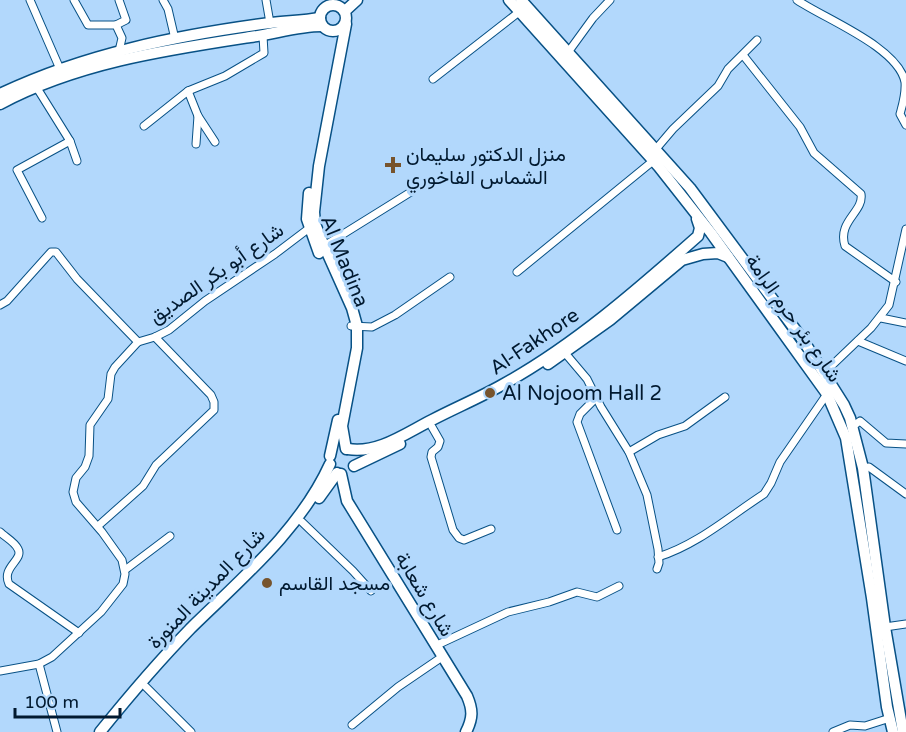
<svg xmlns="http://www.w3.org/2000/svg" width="906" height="732" font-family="'Varela Round',Vazirmatn,sans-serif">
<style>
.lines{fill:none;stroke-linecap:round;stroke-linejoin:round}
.street-casing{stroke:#085185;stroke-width:9}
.secondary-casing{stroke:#085185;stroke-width:13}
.street{stroke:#fff;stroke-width:7}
.secondary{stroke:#fff;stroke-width:10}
.poi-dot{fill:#77542d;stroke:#b2d8fc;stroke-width:2}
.labels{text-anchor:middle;stroke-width:6;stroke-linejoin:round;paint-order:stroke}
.poi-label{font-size:20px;fill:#01192f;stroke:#b2d8fc;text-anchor:start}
.street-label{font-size:20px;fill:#01192f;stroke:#b2d8fc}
</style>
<rect width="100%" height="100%" fill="#b2d8fc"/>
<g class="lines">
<g class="street-casing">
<g id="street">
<polyline points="30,0 60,69"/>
<polyline points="74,0 88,25 116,25 122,38 119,51"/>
<polyline points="163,0 168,9 175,39"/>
<polyline points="266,0 270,23"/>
<path d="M797,0C825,19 898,47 905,82C906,94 903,103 900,114L906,125"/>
<polyline points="116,25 126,20 119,0"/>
<polyline points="569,51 593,18 610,0"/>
<path d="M743,55L800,127L814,153L861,194C864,212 837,221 845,246L896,282"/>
<polyline points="433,79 519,12"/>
<polyline points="37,88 70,141 17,170 42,218"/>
<polyline points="188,91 225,76 264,53 263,36"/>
<polyline points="144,126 188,91 198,116 215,142"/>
<polyline points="70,141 77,161"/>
<polyline points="196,144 198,116"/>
<polyline points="656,149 673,129 718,86 728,69 757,40"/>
<polyline points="324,246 414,190"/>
<polyline points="517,272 653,161"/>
<polyline points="0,305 7,301 51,252 56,252 77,279 138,342"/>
<polyline points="881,318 906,323"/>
<polyline points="351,326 372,327 395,315 450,277"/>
<polyline points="858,341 906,361"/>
<polyline points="565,353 587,379 601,407 629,452 647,495 658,549 659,563 657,569"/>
<polyline points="825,372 871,328 889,305 906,229"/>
<polyline points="596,398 580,414 577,422 617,530"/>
<polyline points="432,427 440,441 438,447 432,452 431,457 453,530 459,538 464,540 491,529"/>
<polyline points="852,427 860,421 886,443 906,444"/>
<polyline points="629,452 658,435 685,426 725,397"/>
<polyline points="863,468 869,467 906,494"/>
<polyline points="302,522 353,571 371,591"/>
<polyline points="98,526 143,486 156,465 214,410 214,402 211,395 155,337"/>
<path d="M0,532C5,537 15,542 18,549C24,560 1,567 9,584L79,633"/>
<path d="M658,557C697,545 730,516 764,494L771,483L780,462L827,394"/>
<polyline points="125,570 170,536"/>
<polyline points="885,627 906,624"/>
<polyline points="435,646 508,612 549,602 577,592 597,597 619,586"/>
<polyline points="39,664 57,732"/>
<polyline points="0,671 39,664 52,657 101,612 123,584 125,574 122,560 102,532 76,502 73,492 76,478 85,467 89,456 90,425 108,399 111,374 115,367 138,342 155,337 169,330 205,301 275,254 312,226"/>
<polyline points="146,687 191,732"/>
<polyline points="352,725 398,687 442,657"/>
<polyline points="833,732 850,725 865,726 890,718"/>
</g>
</g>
<g class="secondary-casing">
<g id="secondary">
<polyline points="509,0 659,167 711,233 827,394 846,438 872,598 887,707 893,732"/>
<polyline points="521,0 690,188 803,340 844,405 850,418 863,468 885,627 903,732"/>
<circle cx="333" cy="18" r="13"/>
<polyline points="345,11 357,0"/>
<path d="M0,94C84,54 178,35 270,23C286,21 303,21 320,18"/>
<path d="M0,104C77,63 165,50 250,37C274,34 298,26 322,26"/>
<polyline points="309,193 307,219 319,253"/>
<polyline points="548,364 610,320 682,260 703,254 718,253 728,257"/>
<polyline points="346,449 342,426 357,348 357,326 352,308 322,241 315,224 314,212 319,166 346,24"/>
<path d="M348,449C378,454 406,433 432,420C455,408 479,398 502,385C573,346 637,290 698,236L700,228L697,219"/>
<polyline points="330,456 338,420"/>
<polyline points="354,466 400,444"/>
<path d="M341,474L347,501L467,696C473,710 473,718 466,732"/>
<polyline points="319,498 337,473"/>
<path d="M100,732C129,696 159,661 191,628C242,578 300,530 330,464"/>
</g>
</g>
<use href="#street" class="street"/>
<use href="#secondary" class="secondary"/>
</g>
<g class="poi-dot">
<path d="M390 156h6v6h6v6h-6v6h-6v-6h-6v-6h6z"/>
<circle cx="490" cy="393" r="6"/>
<circle cx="267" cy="583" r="6"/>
</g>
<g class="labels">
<g class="poi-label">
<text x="406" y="161">منزل الدكتور سليمان<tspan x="406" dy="23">الشماس الفاخوري</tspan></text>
<text x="502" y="400">Al Nojoom Hall 2</text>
<text x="279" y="590">مسجد القاسم</text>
</g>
<g class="street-label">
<text transform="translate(345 261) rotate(68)" y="7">Al Madina</text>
<text transform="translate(216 273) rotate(-35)" y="7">شارع أبو بكر الصديق</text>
<text transform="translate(794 318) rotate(55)" y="7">شارع بئر حرم الرامة</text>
<text transform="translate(534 341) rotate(-34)" y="7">Al-Fakhore</text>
<text transform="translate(206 588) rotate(-46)" y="7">شارع المدينة المنورة</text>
<text transform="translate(425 594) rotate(59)" y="7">شارع شعابة</text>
</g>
</g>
<path d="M15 708v9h105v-9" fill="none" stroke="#01192f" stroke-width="3"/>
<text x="24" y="708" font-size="18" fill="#01192f" stroke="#b2d8fc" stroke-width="4.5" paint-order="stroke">100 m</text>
</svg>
